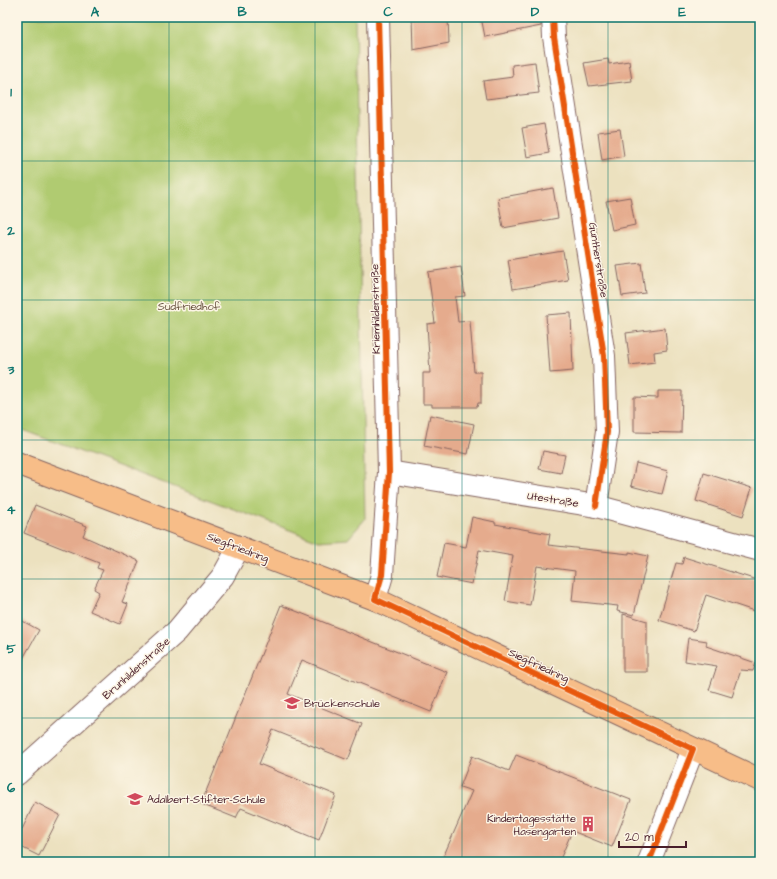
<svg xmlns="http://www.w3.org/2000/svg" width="777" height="879" font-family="'Architects Daughter',sans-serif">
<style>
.green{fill:#b0cb71;stroke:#7d754e}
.building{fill:#e5ab8d}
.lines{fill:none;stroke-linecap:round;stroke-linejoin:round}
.street-casing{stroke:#83635f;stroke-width:24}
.primary-casing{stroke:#83635f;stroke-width:24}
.street{stroke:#fff;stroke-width:22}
.primary{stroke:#f7bd88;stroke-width:22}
.cycleway-casing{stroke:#fcf5e5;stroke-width:8}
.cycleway{stroke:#e8590c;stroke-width:6}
.grid{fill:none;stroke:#0f766e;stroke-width:1;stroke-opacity:0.55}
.labels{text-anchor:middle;stroke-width:3;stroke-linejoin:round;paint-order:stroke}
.street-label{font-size:11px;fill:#4a1f2b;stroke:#fcf5e5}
.park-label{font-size:11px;fill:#695340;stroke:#fcf5e5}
.poi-label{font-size:11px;fill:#4a1f2b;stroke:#fcf5e5;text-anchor:start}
.neatline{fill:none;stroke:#0f766e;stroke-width:1.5}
.grid-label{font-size:13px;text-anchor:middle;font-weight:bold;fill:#0f766e}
</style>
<rect width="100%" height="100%" fill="#fcf5e5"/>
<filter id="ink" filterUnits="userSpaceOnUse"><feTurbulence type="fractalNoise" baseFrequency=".025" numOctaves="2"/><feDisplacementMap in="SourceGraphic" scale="8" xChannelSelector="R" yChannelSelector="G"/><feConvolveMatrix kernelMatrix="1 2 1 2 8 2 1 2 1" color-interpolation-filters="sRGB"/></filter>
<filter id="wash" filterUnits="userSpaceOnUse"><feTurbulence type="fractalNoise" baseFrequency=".012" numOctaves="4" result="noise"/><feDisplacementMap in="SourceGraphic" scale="16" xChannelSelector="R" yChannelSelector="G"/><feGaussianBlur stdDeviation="0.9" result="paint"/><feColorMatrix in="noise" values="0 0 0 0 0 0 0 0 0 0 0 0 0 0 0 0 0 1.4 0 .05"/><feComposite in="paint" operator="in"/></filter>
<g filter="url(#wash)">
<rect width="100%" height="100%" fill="#ece1bf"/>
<polygon class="green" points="17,17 355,17 365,519 348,539 319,541 17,428"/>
<g id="blocks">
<g class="building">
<polygon points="412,17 448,17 449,43 413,50"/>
<polygon points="481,17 541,17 541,26 485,37"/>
<polygon points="608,59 609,64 629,61 632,81 589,86 584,63"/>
<polygon points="535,62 539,93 486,99 483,81 513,77 512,65"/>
<polygon points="544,124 549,153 527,157 522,128"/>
<polygon points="620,129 624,156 602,160 598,132"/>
<polygon points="553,188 558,218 503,228 498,198"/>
<polygon points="630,197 635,225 612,230 606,201"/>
<polygon points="563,251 568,280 513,289 508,260"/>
<polygon points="641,263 645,293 622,296 617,266"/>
<polygon points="461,267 465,296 455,297 458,322 470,321 474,372 481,372 481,403 478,403 477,407 432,407 432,404 423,404 423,373 430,373 427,324 435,323 428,272"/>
<polygon points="571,313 573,371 550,373 546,315"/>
<polygon points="665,328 667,350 654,352 655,362 630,365 626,333"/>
<polygon points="658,391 682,391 681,433 634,432 634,397 658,398"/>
<polygon points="430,415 474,424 468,454 424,446"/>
<polygon points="543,451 565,455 561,473 539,469"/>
<polygon points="636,463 668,471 662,494 631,486"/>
<polygon points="704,473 752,488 743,516 696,501"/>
<polygon points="35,505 87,526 83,536 139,561 122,602 128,604 120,624 90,611 99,592 94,589 103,570 97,568 99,563 24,533"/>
<polygon points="472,517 495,522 495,524 550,534 548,545 629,554 629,552 648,556 634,615 617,611 618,606 572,601 575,571 537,566 530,605 505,601 513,556 479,550 472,584 437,577 444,543 466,547"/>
<polygon points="684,557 760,581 760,613 706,595 694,631 659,620 676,563 682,564"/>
<polygon points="281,605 447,672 431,712 302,660 288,694 362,724 348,760 273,730 259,764 336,795 319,840 241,808 236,818 201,804"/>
<polygon points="623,614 647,621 647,672 623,672"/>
<polygon points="17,618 39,630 17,669"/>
<polygon points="688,638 707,641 706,646 756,663 753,671 741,670 732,697 709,690 717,666 685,661"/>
<polygon points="516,755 631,800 612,847 572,831 559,862 441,862 472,791 460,787 472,756 509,771"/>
<polygon points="35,802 60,815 39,856 17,845 17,840"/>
</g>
</g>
</g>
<g filter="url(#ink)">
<use href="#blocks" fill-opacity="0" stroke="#83635f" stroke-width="1"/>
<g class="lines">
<g class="street-casing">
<g id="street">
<polyline points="553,17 554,37 604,356 607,432 596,506"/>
<polyline points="389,472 596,506 760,550"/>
<polyline points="375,599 382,575 389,472 378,17"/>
<polyline points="17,774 177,631 223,576 239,547"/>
<polyline points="649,862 693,749"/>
</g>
</g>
<g class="primary-casing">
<polyline id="primary" points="17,463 375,599 760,780"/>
</g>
<use href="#street" class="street"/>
<use href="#primary" class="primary"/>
<g class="cycleway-casing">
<g id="cycleway">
<polyline points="378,17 389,472 382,575 375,599 693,749 649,862"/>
<polyline points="553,17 554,37 604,356 607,432 596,506"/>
</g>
</g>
<use href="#cycleway" class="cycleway"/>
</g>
</g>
<path class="grid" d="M169,17V862M315,17V862M462,17V862M608,17V862M17,161H760M17,300H760M17,440H760M17,579H760M17,718H760"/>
<defs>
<g id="school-bare" transform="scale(1.2)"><path d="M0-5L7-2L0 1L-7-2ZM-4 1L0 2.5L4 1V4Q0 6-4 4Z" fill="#d1495b" stroke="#fcf5e5" stroke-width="2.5" paint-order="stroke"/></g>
<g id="building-bare" transform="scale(1.2)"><path d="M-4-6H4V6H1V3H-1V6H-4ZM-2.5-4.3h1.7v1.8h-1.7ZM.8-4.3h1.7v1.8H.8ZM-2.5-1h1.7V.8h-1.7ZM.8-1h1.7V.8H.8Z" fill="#d1495b" stroke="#fcf5e5" stroke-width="2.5" paint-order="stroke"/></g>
</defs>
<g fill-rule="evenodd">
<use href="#school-bare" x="292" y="703"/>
<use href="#school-bare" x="135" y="799"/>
<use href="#building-bare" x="588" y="824"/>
</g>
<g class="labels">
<g class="street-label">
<text transform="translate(599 260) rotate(81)" y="4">Guntherstraße</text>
<text transform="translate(375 309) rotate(-91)" y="4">Kriemhildenstraße</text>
<text transform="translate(553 499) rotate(9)" y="4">Utestraße</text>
<text transform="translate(238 547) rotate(21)" y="4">Siegfriedring</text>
<text transform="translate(539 665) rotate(25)" y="4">Siegfriedring</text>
<text transform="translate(136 668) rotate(-42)" y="4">Brunhildenstraße</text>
</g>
<g class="park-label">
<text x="189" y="310">Südfriedhof</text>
</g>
<g class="poi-label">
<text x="304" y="707">Brückenschule</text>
<text x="147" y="803">Adalbert-Stifter-Schule</text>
<text x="576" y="822" text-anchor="end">Kindertagesstätte<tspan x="576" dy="13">Hasengarten</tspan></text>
</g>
</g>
<rect width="777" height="879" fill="none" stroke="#fcf5e5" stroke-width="44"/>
<path d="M619 841v6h67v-6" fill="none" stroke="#4a1f2b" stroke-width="2"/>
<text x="625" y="841" font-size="12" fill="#4a1f2b" stroke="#fcf5e5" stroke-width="3" paint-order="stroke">20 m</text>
<rect x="22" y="22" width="733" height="835" class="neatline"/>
<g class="grid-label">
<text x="95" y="16">A</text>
<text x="242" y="16">B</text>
<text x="388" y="16">C</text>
<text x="535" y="16">D</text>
<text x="682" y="16">E</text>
<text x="11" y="96">1</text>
<text x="11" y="235">2</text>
<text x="11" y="374">3</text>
<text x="11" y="514">4</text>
<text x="11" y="653">5</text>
<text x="11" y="792">6</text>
</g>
</svg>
